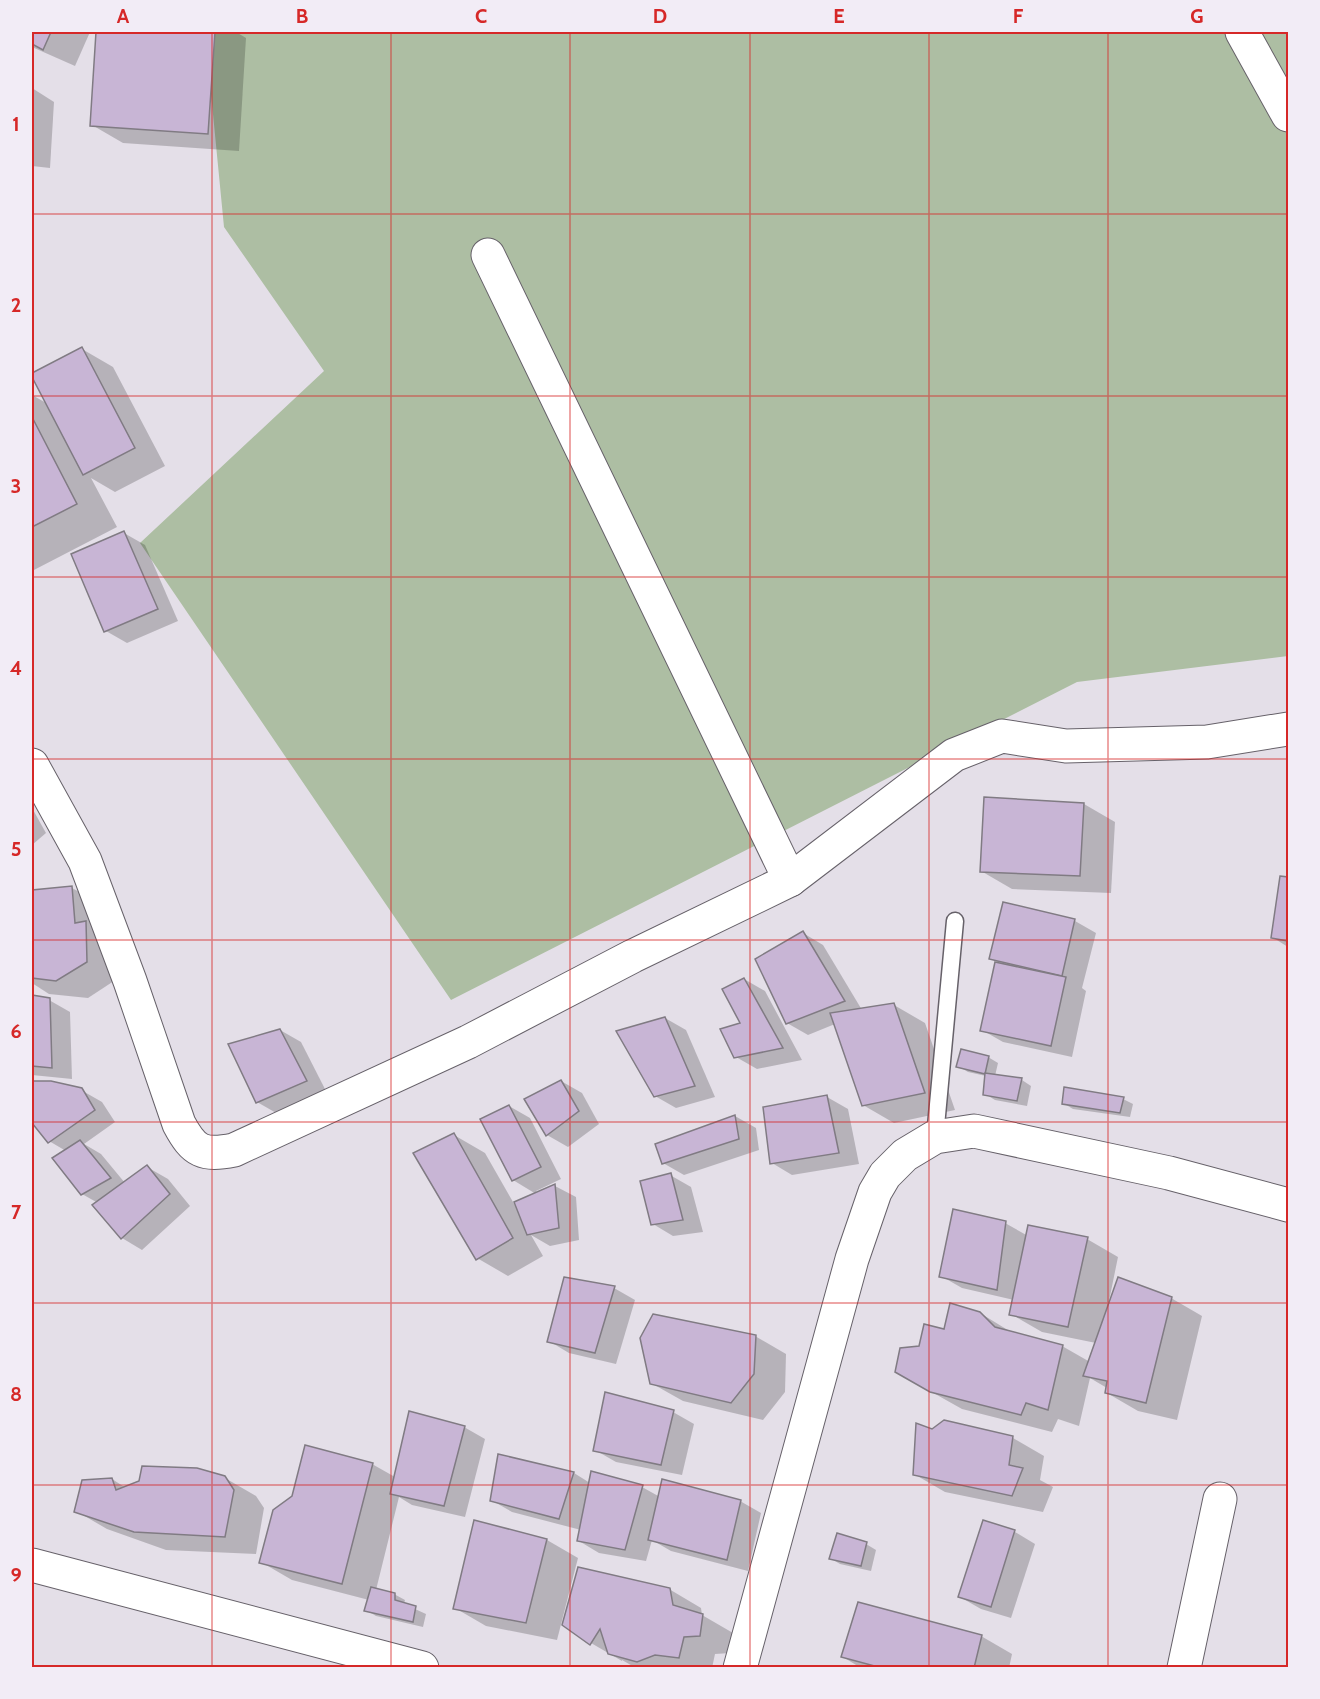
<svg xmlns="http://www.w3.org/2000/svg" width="1320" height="1699" font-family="Cabin,sans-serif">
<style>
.green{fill:#adbea3}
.shadow{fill:#0003}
.building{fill:#c8b5d5;stroke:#807b83;stroke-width:1.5}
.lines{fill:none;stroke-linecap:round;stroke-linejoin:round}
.service-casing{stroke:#666169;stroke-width:19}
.minor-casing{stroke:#666169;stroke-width:35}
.service{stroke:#fff;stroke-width:16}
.minor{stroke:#fff;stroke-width:33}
.grid{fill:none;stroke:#d62828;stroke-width:1.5;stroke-opacity:0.55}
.neatline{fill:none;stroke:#d62828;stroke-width:2}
.grid-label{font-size:20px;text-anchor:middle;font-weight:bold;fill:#d62828}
</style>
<rect width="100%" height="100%" fill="#e4dfe8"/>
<polygon class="green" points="205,32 1288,32 1288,656 1077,682 451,1000 140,543 324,371 224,227"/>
<g class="shadow">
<polygon points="32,32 90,32 75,66 32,47"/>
<polygon points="98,32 236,32 246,38 239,151 123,143 92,125"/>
<polygon points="32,88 54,102 50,168 32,166"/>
<polygon points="82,349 113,367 165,466 115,492 91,478 117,527 32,571 32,395 48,404 32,374"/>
<polygon points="124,533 145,545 178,621 127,643 106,631"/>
<polygon points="1084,804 1115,822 1111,893 1012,889 981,871"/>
<polygon points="32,808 46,833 32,845"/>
<polygon points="1282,877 1288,878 1288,947 1272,937"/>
<polygon points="72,888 103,905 117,979 88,998 49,994 32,983 32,891"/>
<polygon points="1004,904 1075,921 1096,933 1082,988 1086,991 1072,1057 1003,1042 982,1030 997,962 991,958"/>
<polygon points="803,933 823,945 862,1010 894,1005 925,1023 955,1110 894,1123 863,1105 835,1024 808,1035 787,1023"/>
<polygon points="744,979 765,991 802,1060 757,1069 736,1057 742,1023"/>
<polygon points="32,997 49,1000 70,1012 72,1079 32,1075"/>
<polygon points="665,1018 686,1030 715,1097 676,1108 655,1096"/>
<polygon points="280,1030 301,1042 327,1093 278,1114 257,1102"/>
<polygon points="988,1057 998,1063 995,1076 1022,1080 1031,1086 1027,1106 995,1100 985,1094 986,1076 968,1072 958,1066"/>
<polygon points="561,1081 582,1093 599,1124 568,1147 547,1135"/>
<polygon points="32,1082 51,1083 81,1090 102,1102 115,1122 84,1144 101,1154 125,1183 147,1167 168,1179 190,1206 142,1250 122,1238 98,1203 82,1194 66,1151 49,1141 32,1120"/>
<polygon points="827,1097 848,1109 859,1164 792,1175 772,1163"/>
<polygon points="1123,1099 1133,1104 1130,1117 1073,1109 1063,1103"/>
<polygon points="509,1106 530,1118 561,1179 536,1191 537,1194 555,1186 576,1197 579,1240 550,1246 531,1235 543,1256 508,1276 477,1258 454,1135 485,1153 517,1209 518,1209 536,1194 513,1180"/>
<polygon points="735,1116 756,1128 759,1150 684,1175 663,1163"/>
<polygon points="670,1175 691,1187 703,1232 673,1236 653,1224"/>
<polygon points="1005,1223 1028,1236 1087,1239 1118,1257 1109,1301 1171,1298 1202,1316 1177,1420 1138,1411 1107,1393 1107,1388 1090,1378 1079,1426 1058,1419 1052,1432 962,1409 896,1372 920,1347 945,1330 980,1313 1011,1332 1062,1346 1090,1362 1096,1343 1042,1332 1011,1314 1014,1300 962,1288 941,1276"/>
<polygon points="614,1288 635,1300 616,1364 569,1353 549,1341"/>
<polygon points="755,1336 786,1354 785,1392 763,1420 683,1401 651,1383"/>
<polygon points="673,1412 694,1424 682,1475 616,1462 595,1450"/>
<polygon points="944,1422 1013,1438 1044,1456 1040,1480 1053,1487 1043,1512 945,1492 914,1474 933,1431"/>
<polygon points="464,1427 485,1439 465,1517 412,1505 399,1497 376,1590 394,1594 405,1600 404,1604 426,1614 423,1627 376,1616 366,1610 369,1600 292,1580 261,1562 372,1464 395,1477"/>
<polygon points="499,1456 574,1473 590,1483 642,1487 660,1497 740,1501 761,1513 748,1571 671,1551 652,1540 646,1561 599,1553 579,1541 581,1530 512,1512 491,1500"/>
<polygon points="225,1478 256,1496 264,1508 256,1554 166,1550 107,1529 76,1511 112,1479 126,1488"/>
<polygon points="984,1522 1015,1532 1035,1544 1011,1618 981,1609 960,1597"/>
<polygon points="547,1540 578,1558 557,1640 486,1626 455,1608"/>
<polygon points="866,1544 876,1550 871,1571 840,1564 830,1558"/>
<polygon points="579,1569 669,1589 701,1608 702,1615 733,1633 731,1653 715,1654 712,1668 636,1668 622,1660 622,1661 591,1643"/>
<polygon points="981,1636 1012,1654 1009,1668 861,1668 843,1657"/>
</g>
<g class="building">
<polygon points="32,32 51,32 43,50 32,44"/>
<polygon points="96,32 215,32 208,134 90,126"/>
<polygon points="82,347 135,448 83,475 32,377 32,373"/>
<polygon points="32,417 77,504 32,527"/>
<polygon points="124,531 158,609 104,632 71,554"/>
<polygon points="984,797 1084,803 1080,876 980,872"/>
<polygon points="1280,876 1288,877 1288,941 1271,938"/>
<polygon points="72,886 75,923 86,921 87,962 56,981 32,978 32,890"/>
<polygon points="1003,902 1075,919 1062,976 989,959"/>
<polygon points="803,931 845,1001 786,1024 755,959"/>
<polygon points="995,962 1066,977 1051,1046 980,1031"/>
<polygon points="744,978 783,1048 734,1058 720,1029 740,1023 722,989"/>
<polygon points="32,995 50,998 52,1068 32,1066"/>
<polygon points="894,1003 925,1093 862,1106 830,1013"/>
<polygon points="665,1017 695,1086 654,1097 616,1031"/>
<polygon points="280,1029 307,1081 256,1103 228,1044"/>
<polygon points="961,1049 989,1056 985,1074 956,1067"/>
<polygon points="985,1073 1022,1078 1017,1101 983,1095"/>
<polygon points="561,1080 579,1111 546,1136 524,1099"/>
<polygon points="32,1081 51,1081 82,1088 95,1110 48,1143 32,1123"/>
<polygon points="1064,1087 1124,1097 1120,1113 1062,1104"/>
<polygon points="827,1095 839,1153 770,1164 763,1107"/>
<polygon points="509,1105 541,1167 512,1181 480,1119"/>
<polygon points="735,1115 739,1139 662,1164 655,1144"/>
<polygon points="454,1133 513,1238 476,1260 413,1153"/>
<polygon points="80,1140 111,1178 81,1195 52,1158"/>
<polygon points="147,1165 170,1194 121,1239 92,1205"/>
<polygon points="671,1173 683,1220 651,1225 640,1181"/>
<polygon points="555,1184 559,1228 527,1235 514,1202"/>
<polygon points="953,1209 1006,1221 997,1290 939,1277"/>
<polygon points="1028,1225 1088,1237 1068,1327 1009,1315"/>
<polygon points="564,1277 615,1286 595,1353 547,1342"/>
<polygon points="1118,1277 1172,1297 1146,1403 1105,1393 1107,1381 1083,1376"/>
<polygon points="950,1303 980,1312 995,1327 1063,1345 1048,1410 1026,1403 1021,1415 930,1392 895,1372 900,1348 919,1346 924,1324 944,1329"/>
<polygon points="653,1314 756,1335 754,1374 731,1403 650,1384 640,1338"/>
<polygon points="605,1392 674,1410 661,1465 593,1451"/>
<polygon points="409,1411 465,1426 444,1506 390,1494"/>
<polygon points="944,1420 1013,1436 1009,1465 1023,1468 1012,1496 913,1475 916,1423 932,1429"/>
<polygon points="305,1445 373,1463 342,1584 259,1563 273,1510 292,1496"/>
<polygon points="498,1454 574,1472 559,1519 490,1501"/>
<polygon points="142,1466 197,1468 225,1476 234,1490 225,1537 134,1532 74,1512 82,1480 112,1478 116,1490 139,1481"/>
<polygon points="591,1471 643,1485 625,1550 577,1541"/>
<polygon points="662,1479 741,1500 727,1560 648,1540"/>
<polygon points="474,1520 547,1539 526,1623 453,1609"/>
<polygon points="983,1520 1015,1530 991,1607 958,1597"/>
<polygon points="837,1533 867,1542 861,1566 829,1559"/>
<polygon points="578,1567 670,1588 673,1605 703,1614 700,1636 684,1637 679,1658 655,1655 637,1662 608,1654 600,1629 590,1645 562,1625"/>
<polygon points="371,1587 395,1593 395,1600 416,1606 413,1622 364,1611"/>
<polygon points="858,1602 982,1635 974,1668 882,1668 841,1657"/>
</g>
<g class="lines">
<g class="service-casing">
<polyline id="service" points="935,1137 955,921"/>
</g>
<g class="minor-casing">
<g id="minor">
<polyline points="1242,32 1288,115"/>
<polyline points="488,255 790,880"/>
<path d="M32,765L85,861L130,981L179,1124C194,1152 203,1156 234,1150L468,1042L633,956L790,880L954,755L1002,736L1066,746L1207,742L1288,729"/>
<polyline points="32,1565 422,1668"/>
<polyline points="740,1668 852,1259 875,1192 885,1175 905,1155 935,1137 974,1131 1169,1173 1288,1205"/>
<polyline points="1184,1668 1220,1499"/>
</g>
</g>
<use href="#service" class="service"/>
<use href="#minor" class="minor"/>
</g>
<path class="grid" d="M212,32V1668M391,32V1668M570,32V1668M750,32V1668M929,32V1668M1108,32V1668M32,214H1288M32,396H1288M32,577H1288M32,759H1288M32,940H1288M32,1122H1288M32,1303H1288M32,1485H1288"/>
<rect width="1320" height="1699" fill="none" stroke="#f2ecf6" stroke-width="66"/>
<rect x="33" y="33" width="1254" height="1633" class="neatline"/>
<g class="grid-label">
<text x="123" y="23">A</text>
<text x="302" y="23">B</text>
<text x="481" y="23">C</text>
<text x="660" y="23">D</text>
<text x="839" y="23">E</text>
<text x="1018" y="23">F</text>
<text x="1197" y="23">G</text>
<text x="16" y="131">1</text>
<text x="16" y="312">2</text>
<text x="16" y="493">3</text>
<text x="16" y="675">4</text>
<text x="16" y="856">5</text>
<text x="16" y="1038">6</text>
<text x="16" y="1219">7</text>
<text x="16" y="1401">8</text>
<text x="16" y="1582">9</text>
</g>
</svg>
